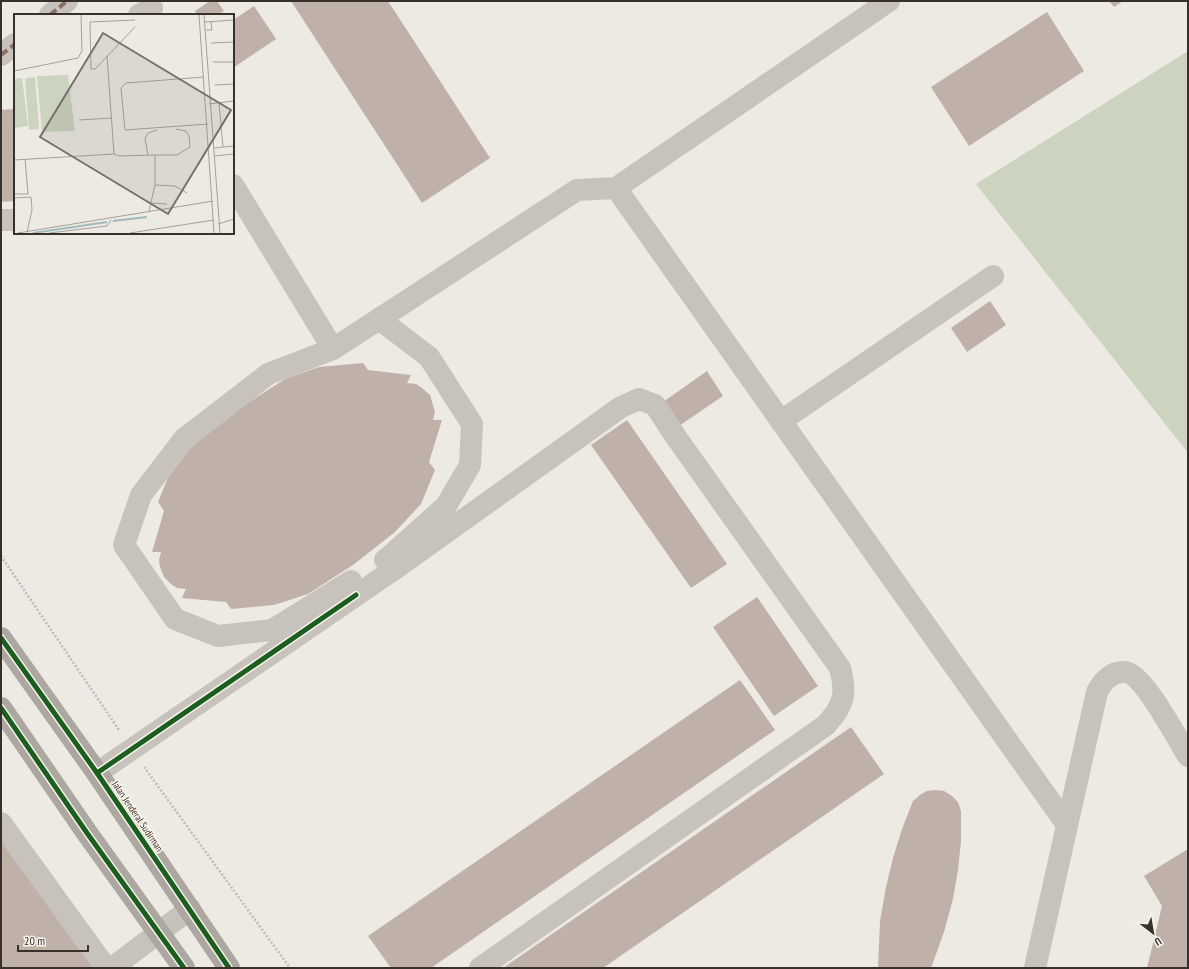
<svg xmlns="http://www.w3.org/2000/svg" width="1189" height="969" font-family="'PT Sans Narrow',sans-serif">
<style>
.green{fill:#ccd3bf}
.building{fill:#bfb1a7}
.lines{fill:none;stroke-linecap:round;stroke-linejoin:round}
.path{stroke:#bfbbb5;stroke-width:2.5;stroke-dasharray:2 2;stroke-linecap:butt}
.minor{stroke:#c7c2bc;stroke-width:22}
.major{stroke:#aca7a1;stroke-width:22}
.quiet{stroke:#8d6e63;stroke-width:4;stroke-dasharray:8 4;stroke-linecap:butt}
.cycleway-casing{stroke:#f9f5ec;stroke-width:8}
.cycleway{stroke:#1b5e20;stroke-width:5}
.labels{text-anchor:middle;stroke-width:3.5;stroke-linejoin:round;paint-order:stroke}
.street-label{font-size:10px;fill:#38302a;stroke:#f9f5ec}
.inset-river{fill:none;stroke:#a1babe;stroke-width:2}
.inset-road{fill:none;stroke:#a5a09a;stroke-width:1}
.view{fill:#77716b;fill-opacity:0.15;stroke:#77716b;stroke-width:2}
.inset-edge{fill:none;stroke:#38302a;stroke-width:2}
</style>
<rect width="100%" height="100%" fill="#edeae4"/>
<polygon class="green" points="1188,51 1188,453 976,184"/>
<g class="building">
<polygon points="210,1 217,1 224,11 218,15 197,15 195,11"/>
<polygon points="291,1 388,1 490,158 422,203"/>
<polygon points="1109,1 1123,1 1114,7"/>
<polygon points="254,6 276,39 233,68 233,20"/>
<polygon points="1047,12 1084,71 969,146 931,87"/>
<polygon points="15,109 15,201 1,202 1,110"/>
<polygon points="990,301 1006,325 967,352 951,328"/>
<polygon points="363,363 368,370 411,375 407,383 416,384 422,388 430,395 435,412 433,420 442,420 429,462 435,470 421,504 395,532 353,565 308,594 274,605 231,609 226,602 182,598 186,589 177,588 171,584 164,577 160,567 159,560 161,552 152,552 164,511 158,502 172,468 198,440 240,408 285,379 319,367"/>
<polygon points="707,371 723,396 679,426 663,402"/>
<polygon points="627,420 727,564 691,588 591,445"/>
<polygon points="757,597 818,686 774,716 713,627"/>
<polygon points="740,680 775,730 431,968 391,968 368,936"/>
<polygon points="851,727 884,774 603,968 503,968"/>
<polygon points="935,790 944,791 952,796 958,802 961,811 961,841 958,870 953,899 944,932 931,968 878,968 880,921 886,887 893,858 902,829 913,801 920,795 927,791"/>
<polygon points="1,840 94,968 1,968"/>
<polygon points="1188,849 1188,968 1147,968 1162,906 1144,876"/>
</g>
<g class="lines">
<g class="path">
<polyline points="1,556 119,730"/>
<polyline points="144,767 290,968"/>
</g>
<g class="minor">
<polyline points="50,15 67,1"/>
<polyline points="139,15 152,8"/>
<polyline points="1,55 15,44"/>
<polyline points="233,185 333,349 268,374 184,439 141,495 124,545 175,619 218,636 272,630 351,581"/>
<polyline points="616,188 1067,825"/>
<polyline points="1,220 15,220"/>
<polyline points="379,319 429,357 472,424 470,465 446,506 390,556 385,560"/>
<polyline points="333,349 577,190 616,188 889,1"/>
<polyline points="781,421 993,276"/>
<path d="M97,773L399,566L621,407L639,399L655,405L676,437L840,668C847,694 844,705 826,725L480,968"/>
<polyline points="1,823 106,968"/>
<polyline points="112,968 190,909"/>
<path d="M1035,968L1097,692C1103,681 1111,671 1125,672C1143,673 1178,740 1188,756"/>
</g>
<g class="major">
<polyline points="1,638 97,773 229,968"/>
<polyline points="1,708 87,833 184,968"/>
</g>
<g class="quiet">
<polyline points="50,15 67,1"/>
<polyline points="1,55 15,44"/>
</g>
<g class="cycleway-casing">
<g id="cycleway">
<polyline points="1,638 97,773 229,968"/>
<polyline points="1,708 87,833 184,968"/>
<polyline points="97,773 356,595"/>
</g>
</g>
<use href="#cycleway" class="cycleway"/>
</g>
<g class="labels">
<g class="street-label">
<text transform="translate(138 816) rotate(56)" y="4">Jalan Jenderal Sudirman</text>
</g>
</g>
<g transform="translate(14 14)">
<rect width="220" height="220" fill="#edeae4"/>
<path d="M54,61L61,117L28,118L23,62ZM21,63L25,115L15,116L11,64ZM8,64L14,112L0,114V65Z" fill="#ccd3bf"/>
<path class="inset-river" d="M99,207L133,203M19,219L93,208"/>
<path class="inset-road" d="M185,1L200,219M190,1L206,219M121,6L76,8L77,55H81L121,13M191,8L220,6M192,16H198L197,8M197,29L220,28M93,42L100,140M199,48H220M0,57L64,44L68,37L67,1M190,63L112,69L107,74L111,116L194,110M201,71L220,70M205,89L209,133M195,90L220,87M65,106L98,104M200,134L220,132M134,141L131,124L134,119L143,116M201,142L220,140M0,146L100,140L105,142L141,141M141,171V141H163L176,133L175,122L172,117L162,115M0,180H14L11,145M0,184L17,183L18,196L13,218M138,189L153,190M135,197L141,171L161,172L173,179M204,210L220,205M4,219L199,187M35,219L93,212L97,206M116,219L200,206"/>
<path class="view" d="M89,19L217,96L154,200L26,123Z"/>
<rect width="220" height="220" class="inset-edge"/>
</g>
<rect width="1189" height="969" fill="none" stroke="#38302a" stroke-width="4"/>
<g transform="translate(1153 933) rotate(149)" stroke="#f9f5ec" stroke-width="3" paint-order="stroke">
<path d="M0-3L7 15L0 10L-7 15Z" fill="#38302a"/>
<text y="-6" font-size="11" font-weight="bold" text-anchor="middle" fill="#38302a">U</text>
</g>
<path d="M18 945v6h70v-6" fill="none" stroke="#38302a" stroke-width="2"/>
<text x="24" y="945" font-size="12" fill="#38302a" stroke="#f9f5ec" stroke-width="3" paint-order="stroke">20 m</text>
</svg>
